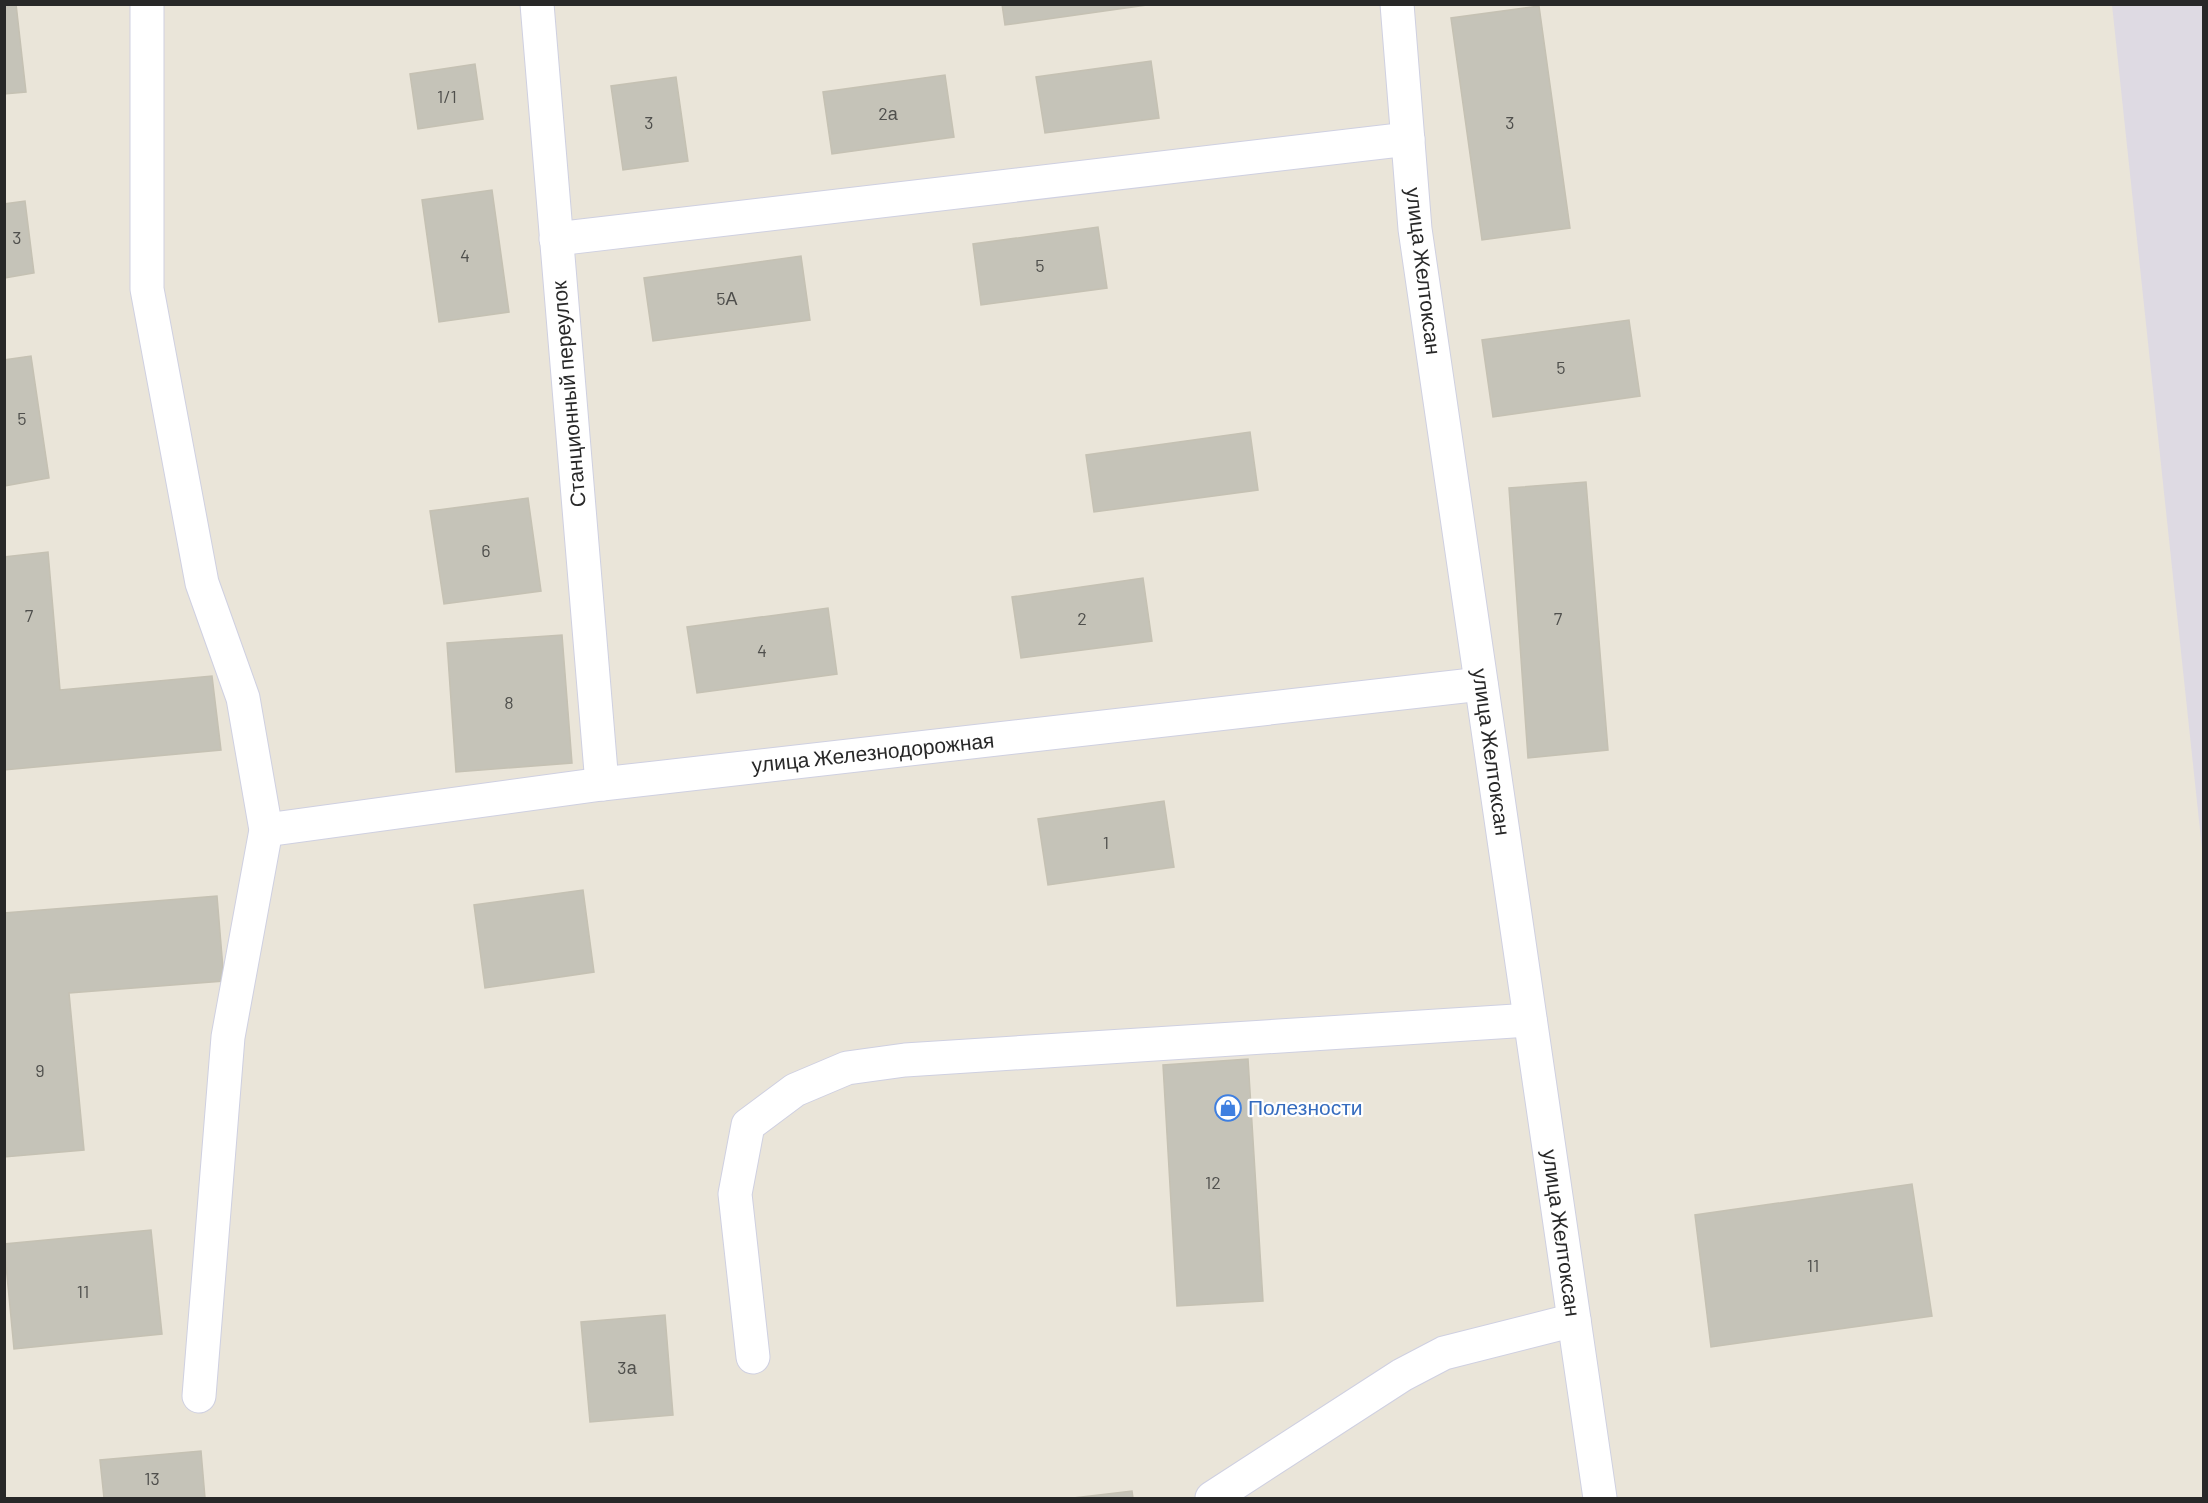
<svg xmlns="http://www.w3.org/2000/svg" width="2208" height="1503" font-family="Barlow,sans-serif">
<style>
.industrial{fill:#dedae3}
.building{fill:#c5c3b8;stroke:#c5c1b3;stroke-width:1.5}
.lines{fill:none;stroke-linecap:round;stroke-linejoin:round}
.minor-casing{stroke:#cfd0e1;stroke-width:35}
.minor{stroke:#fff;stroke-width:33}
.labels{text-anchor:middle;stroke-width:4.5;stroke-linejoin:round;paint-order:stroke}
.number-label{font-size:18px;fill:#4f4f4c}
.street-label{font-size:21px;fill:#282828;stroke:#fff}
.shop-label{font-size:21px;fill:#366cbe;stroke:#fff;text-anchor:start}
</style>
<rect width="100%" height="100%" fill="#eae5d9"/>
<polygon class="industrial" points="2112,5 2203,5 2203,858"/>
<g class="building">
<polygon points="4,4 16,4 26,92 4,94"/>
<polygon points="1002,4 1154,4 1005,25"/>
<polygon points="1539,6 1570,228 1482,240 1451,18"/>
<polygon points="1151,61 1159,118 1045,133 1036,77"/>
<polygon points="475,64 483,119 418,129 410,74"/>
<polygon points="945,75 954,137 832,154 823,92"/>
<polygon points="676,77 688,161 623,170 611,86"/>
<polygon points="492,190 509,312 439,322 422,200"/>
<polygon points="25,201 34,273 4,278 4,204"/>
<polygon points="1098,227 1107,288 981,305 973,244"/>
<polygon points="801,256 810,320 653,341 644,278"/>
<polygon points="1629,320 1640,396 1493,417 1482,340"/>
<polygon points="31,356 49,478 4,486 4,360"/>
<polygon points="1250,432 1258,490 1094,512 1086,455"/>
<polygon points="1586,482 1608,750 1528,758 1509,488"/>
<polygon points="528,498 541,591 444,604 430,511"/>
<polygon points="48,552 60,690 212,676 221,750 4,770 4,557"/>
<polygon points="1143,578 1152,641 1021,658 1012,597"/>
<polygon points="828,608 837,674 697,693 687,627"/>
<polygon points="562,635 572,763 456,772 447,643"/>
<polygon points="1164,801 1174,867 1048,885 1038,819"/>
<polygon points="583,890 594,972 485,988 474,905"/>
<polygon points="217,896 224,981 69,993 84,1150 4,1157 4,913"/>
<polygon points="1248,1059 1263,1301 1177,1306 1163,1065"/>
<polygon points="1912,1184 1932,1316 1711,1347 1695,1215"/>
<polygon points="151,1230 162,1334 14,1349 4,1244"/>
<polygon points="665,1315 673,1415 590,1422 581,1322"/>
<polygon points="201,1451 205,1498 104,1498 100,1460"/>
<polygon points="1132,1491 1133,1498 1073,1498"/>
</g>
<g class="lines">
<g class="minor-casing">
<g id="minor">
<polyline points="147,4 147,289 202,583 243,698 266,830 228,1037 199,1396"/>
<polyline points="537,4 602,784"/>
<polyline points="1397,4 1415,229 1600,1498"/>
<polyline points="556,239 1408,139"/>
<polyline points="266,830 602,784 1481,684"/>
<polyline points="753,1357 735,1194 748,1125 795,1090 847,1068 905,1060 1530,1020"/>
<polyline points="1212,1498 1402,1375 1444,1353 1574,1320"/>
</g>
</g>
<use href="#minor" class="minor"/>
</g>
<defs>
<g id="shop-ring" transform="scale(1.35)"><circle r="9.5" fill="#fff" stroke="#3f7fe0" stroke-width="1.5"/><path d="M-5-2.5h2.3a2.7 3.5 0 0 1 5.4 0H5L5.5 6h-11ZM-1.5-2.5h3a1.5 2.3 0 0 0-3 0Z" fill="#3f7fe0"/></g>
</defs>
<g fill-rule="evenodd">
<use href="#shop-ring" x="1228" y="1108"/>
</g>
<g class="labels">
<g class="number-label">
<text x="447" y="103">1/1</text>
<text x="888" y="120">2а</text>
<text x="649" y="129">3</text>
<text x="1510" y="129">3</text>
<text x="17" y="244">3</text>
<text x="465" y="262">4</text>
<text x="1040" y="272">5</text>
<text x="727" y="305">5А</text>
<text x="1561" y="374">5</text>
<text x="22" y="425">5</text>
<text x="486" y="557">6</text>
<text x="29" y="622">7</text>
<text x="1082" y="625">2</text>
<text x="1558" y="625">7</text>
<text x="762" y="657">4</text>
<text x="509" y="709">8</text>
<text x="1106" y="849">1</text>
<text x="40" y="1077">9</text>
<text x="1213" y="1189">12</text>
<text x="1813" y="1272">11</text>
<text x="83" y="1298">11</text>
<text x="627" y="1374">3а</text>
<text x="152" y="1485">13</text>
</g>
<g class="street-label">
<text transform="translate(1423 271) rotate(83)" y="7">улица Желтоксан</text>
<text transform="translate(569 394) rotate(-95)" y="7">Станционный переулок</text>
<text transform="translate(1491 752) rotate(82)" y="7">улица Желтоксан</text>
<text transform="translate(873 753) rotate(-6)" y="7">улица Железнодорожная</text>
<text transform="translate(1561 1233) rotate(82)" y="7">улица Желтоксан</text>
</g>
<g class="shop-label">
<text x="1248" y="1115">Полезности</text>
</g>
</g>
<rect width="2208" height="1503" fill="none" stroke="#282828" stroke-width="12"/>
</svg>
